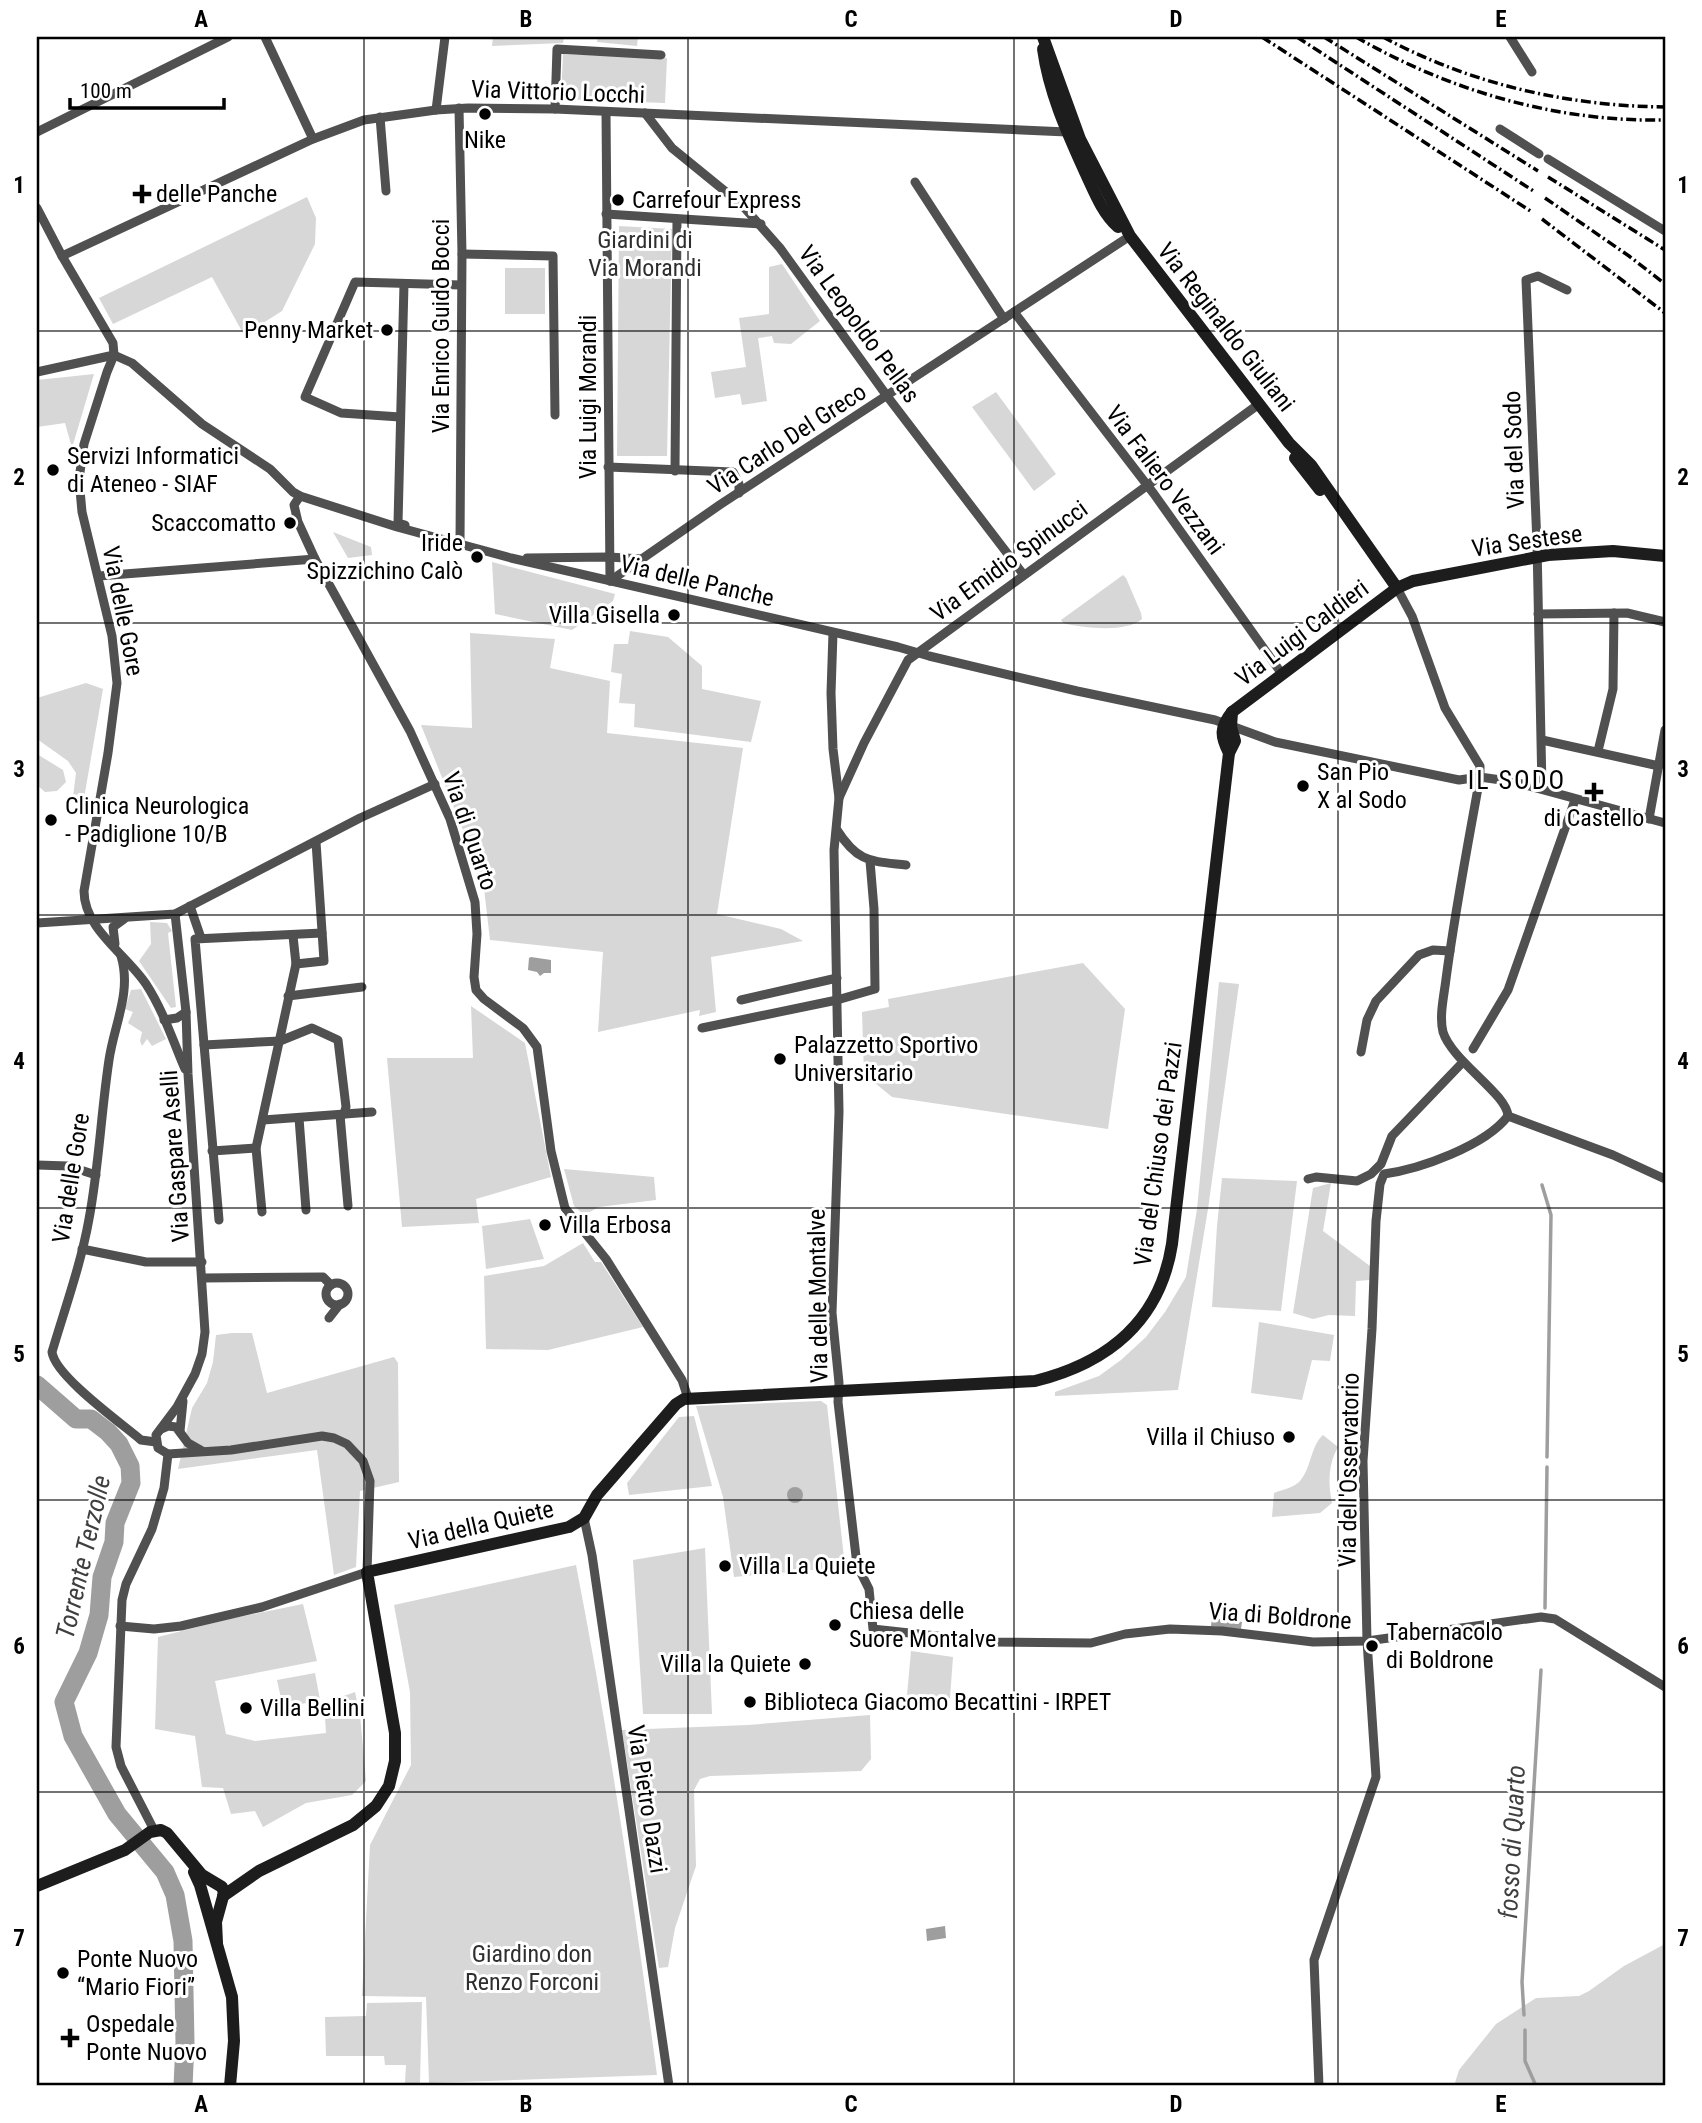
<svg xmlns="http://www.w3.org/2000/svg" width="1702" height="2123" font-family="'Roboto Condensed',sans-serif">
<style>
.green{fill:#d7d7d7}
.water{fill:#9e9e9e}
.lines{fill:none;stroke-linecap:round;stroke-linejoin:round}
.stream{stroke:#9e9e9e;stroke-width:3.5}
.river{stroke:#9e9e9e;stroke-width:19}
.street{stroke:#505050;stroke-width:9}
.secondary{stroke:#1d1d1d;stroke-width:12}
.rail{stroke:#000;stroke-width:3.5;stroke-dasharray:10 3.5 2 3.5;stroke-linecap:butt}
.grid{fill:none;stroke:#000;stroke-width:2;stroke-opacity:0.55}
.poi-dot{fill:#000;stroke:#fff;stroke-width:2.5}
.labels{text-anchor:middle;stroke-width:6;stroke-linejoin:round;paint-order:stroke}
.street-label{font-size:24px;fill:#000;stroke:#fff}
.poi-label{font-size:24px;fill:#000;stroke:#fff;text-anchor:start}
.park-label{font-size:24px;fill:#2e2e2e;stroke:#fff}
.neighbourhood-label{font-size:26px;letter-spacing:2px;fill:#000;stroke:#fff}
.water-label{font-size:26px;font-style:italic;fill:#3f3f3f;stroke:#fff}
.neatline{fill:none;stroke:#000;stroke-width:2.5}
.grid-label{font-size:23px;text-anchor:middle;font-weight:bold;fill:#000}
</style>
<rect width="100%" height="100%" fill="#fff"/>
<g class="green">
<polygon points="493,37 564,37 563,43 492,46"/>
<polygon points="598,37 638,37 637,46 597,42"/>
<polygon points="563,54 667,58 665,103 561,99"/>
<polygon points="307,197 316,218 315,244 282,311 244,335 212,277 113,324 99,298"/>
<polygon points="619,226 672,229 667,456 617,456"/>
<polygon points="782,264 820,321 791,344 774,343 772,336 758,338 767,401 742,405 740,394 715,398 711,372 746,367 739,318 769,314 769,267"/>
<rect x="505" y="268" width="40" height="46"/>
<polygon points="94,374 72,448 65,423 37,427 37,380"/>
<polygon points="996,392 1056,474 1034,491 972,407"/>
<polygon points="333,532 371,547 372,555 348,558"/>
<polygon points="492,562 615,594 613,601 572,630 495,614"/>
<path d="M1123,575L1126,578L1141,613L1142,619C1127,633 1082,628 1063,623L1061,620Z"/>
<polygon points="630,631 668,637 702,666 702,689 761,701 751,742 634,727 635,704 619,703 622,674 611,672 614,644 628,644"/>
<polygon points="470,633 555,639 550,668 610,681 607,733 743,748 717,914 781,929 803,941 711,957 716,1012 699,1016 700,1010 598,1032 603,952 490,940 483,880 421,725 472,728"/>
<polygon points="86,683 103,689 83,804 73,797 76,773 68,761 37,739 37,698"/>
<polygon points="37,754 63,770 66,782 57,791 45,792 37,785"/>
<polygon points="150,922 167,923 172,931 168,933 176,1007 171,1008 139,961 151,944"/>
<polygon points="1083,963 1125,1009 1108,1129 892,1097 864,1074 862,1012 889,1007 888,999"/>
<polygon points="1219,982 1239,984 1208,1209 1178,1390 1055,1396 1055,1392 1099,1376 1121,1360 1146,1337 1165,1312 1186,1277 1197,1209"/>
<polygon points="141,989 166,1039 152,1046 147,1039 142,1046 140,1041 142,1032 128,1023 133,1012 125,1009 131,990"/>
<polygon points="471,1006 525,1043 551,1177 476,1199 479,1223 402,1227 387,1058 473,1058"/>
<polygon points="564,1169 654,1177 656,1200 599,1207 584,1215 574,1206"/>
<polygon points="1222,1178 1297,1181 1281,1311 1212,1307 1217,1226"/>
<polygon points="1331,1183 1323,1231 1370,1266 1370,1280 1356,1281 1355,1316 1329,1315 1313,1319 1293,1313 1313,1188"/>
<polygon points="530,1219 544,1259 486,1269 482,1226"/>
<polygon points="583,1243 595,1262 601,1262 643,1327 548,1350 486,1349 484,1276 544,1266"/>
<polygon points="1259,1322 1334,1335 1330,1361 1312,1360 1302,1400 1251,1393"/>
<polygon points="232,1333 252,1333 267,1393 394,1357 398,1363 399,1482 360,1491 356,1567 334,1575 317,1450 178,1469 192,1408 207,1383 213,1362 216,1335"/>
<polygon points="821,1401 827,1405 845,1567 734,1577 723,1497 696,1406"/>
<polygon points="694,1416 712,1486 629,1495 627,1483 679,1417"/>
<path d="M1323,1435L1338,1447C1328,1464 1328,1484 1332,1503L1320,1513L1272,1517L1274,1493C1282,1490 1295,1487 1300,1481C1312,1467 1310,1447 1323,1435Z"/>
<polygon points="705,1548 712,1714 643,1714 633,1560"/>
<path d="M576,1565C609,1734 634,1904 657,2075L429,2083L426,1997L362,1996L370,1845L411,1765L410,1692L394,1605Z"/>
<polygon points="303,1604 317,1661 215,1681 226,1734 255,1741 326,1733 324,1703 355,1692 360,1715 366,1781 352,1795 306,1803 263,1827 255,1811 231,1814 223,1788 202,1787 195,1736 155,1729 158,1637 229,1619"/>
<polygon points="911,1651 953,1657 950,1698 907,1695"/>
<polygon points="315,1673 320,1700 283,1708 277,1680"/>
<polygon points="870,1715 871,1759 861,1771 710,1776 700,1779 694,1790 696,1866 675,1928 668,1967 659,1968 622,1730 748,1725"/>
<polygon points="1665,1944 1665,2086 1454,2086 1459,2070 1496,2024 1536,1998 1579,1996 1589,1991 1624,1966"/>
<polygon points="422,2002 420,2083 405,2083 406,2065 385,2065 384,2056 326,2056 325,2017 366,2016 367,2003"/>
</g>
<g class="water">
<polygon points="531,957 551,960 551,973 544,973 540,976 537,972 528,970 529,958"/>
<circle cx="795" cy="1495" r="8"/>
<polygon points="1212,1618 1242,1622 1241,1629 1211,1626"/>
<polygon points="945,1926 946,1938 927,1941 926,1929"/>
</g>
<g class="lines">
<g class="stream">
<polyline points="1542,1185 1551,1215 1547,1457"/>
<polyline points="1545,1608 1547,1467"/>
<polyline points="1524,2015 1522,1982 1541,1670"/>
<polyline points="1525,2030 1525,2061 1536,2086"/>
</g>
<polyline class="river" points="37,1385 76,1419 91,1419 108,1432 119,1444 130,1466 131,1483 115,1523 114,1542 102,1577 99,1615 88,1653 64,1702 73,1736 117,1814 165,1872 175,1895 183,1941 185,2043 183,2086"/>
<g class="street">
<polyline points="265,37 313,139"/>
<polyline points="1510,37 1532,72"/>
<polyline points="459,108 462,254 460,543"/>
<polyline points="555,109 557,49 661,55"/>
<polyline points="436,110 445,37"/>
<polyline points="606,112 610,581"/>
<polyline points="645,113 672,148 742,205 780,248 887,396 1023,574"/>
<polyline points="380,117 386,191"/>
<polyline points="1500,129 1539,154"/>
<polyline points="37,132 228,37"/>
<polyline points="1548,159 1665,231"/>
<polyline points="915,182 1004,319"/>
<path d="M37,208L62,256L113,343L114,355L107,372L84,444L79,479L82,512L112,636L117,683L108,753L84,891C84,929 126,954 146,984C163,1010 173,1041 185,1069"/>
<polyline points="606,214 761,224"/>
<polyline points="462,254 553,256 555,415"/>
<polyline points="62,256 313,139 364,120 436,110 468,108 555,109 1067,132 1072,134"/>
<polyline points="404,284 398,523 405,525"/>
<polyline points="1014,312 1154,494 1282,674"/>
<path d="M114,355L132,363L202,424L270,469L293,492L300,496L397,527L511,558L898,647L929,656L1077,691L1215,720L1275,742L1459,780L1480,777C1468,844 1455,911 1446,979C1444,996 1439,1016 1443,1032C1452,1061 1507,1094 1508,1116"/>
<polyline points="37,372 114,355"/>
<polyline points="400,417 341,413 305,397 355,282 461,285"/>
<polyline points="608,467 733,472 739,484 739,493"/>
<polyline points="675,471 677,219"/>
<polyline points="300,496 294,505 298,522 315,559 410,731 450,819 475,902 477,934 474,977 476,990 484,999 523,1028 537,1047 551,1151 565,1208 606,1259 682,1380 688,1398"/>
<polyline points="527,558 609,557 641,559"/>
<polyline points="99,576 315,559"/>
<polyline points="610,581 721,504 1130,236"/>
<polyline points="1397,588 1412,616 1445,708 1480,766 1480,777 1515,782 1665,823"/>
<polyline points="1538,614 1627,613 1665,622"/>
<polyline points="833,633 831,693 833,749 839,798 834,850 839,1112 832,1313 839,1383 838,1402 857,1565 869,1589 873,1629 991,1642 1091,1643 1125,1634 1170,1629 1222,1631 1313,1642 1367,1641 1541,1617 1555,1619 1665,1687"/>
<polyline points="1542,740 1659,766"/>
<polyline points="1598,751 1613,689 1614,613"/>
<polyline points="1542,789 1537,544 1526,280 1538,276 1567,290"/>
<polyline points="839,798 864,743 908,660 1259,404"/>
<polyline points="1649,819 1665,730"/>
<path d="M837,830C858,863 871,861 906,865"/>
<polyline points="190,906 201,938"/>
<polyline points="37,923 175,914 360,818 435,784"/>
<polyline points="293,936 296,964"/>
<polyline points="115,944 113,927 124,919"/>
<path d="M121,956C132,992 114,1025 109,1060C101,1113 99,1166 89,1219C81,1264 65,1308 52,1352C55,1376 121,1423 141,1440L156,1442"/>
<polyline points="288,996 362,987"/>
<polyline points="741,1000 837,978"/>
<polyline points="164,1020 177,1018 186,1012"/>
<polyline points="702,1028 837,1000 875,989 874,909 870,861"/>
<polyline points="204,1045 280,1041 312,1028 338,1040 346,1107 344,1114"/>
<polyline points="1473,1049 1508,990 1575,800"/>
<polyline points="1361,1052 1367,1020 1376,1001 1419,955 1433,950 1450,951"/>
<polyline points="340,1115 348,1206"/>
<polyline points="1508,1116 1613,1155 1665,1179"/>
<polyline points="299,1118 306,1210"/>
<polyline points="263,1120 372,1112"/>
<polyline points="212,1151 256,1148"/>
<polyline points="37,1165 68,1166 96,1175"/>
<polyline points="1308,1179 1316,1177 1357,1181 1371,1174 1381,1164 1392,1136 1463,1062"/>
<polyline points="262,1212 256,1148 296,964 324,961 316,842"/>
<polyline points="219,1220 195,939 322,933"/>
<polyline points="82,1249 146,1262 202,1262"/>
<polyline points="203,1278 323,1277 331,1285"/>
<circle cx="337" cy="1294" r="11"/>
<polyline points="329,1318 340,1304"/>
<polyline points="161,1429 168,1426 176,1427 188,1443 202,1451"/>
<polyline points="180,1431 183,1401"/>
<polyline points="584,1518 592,1555 669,2086"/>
<polyline points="120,1626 154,1629 181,1626 262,1607 367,1572 370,1481 363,1461 347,1444 334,1438 322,1436 231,1450 168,1454 158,1448 156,1435 177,1407 195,1374 202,1354 205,1332 188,1074 186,1012 175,914"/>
<polyline points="154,1830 121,1766 116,1747 122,1600 126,1584 152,1529 164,1488 168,1454"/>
<path d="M1319,2086L1314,1960L1376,1777L1367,1641L1363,1461L1372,1329L1376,1221L1380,1184L1384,1174C1420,1169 1485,1146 1508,1116"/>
</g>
<g class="secondary">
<polyline points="1043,37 1080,139 1130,236 1289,443 1311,465 1397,588"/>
<path d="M1043,49C1049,93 1067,132 1085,172C1094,191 1102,213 1118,227"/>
<polyline points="1295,458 1320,490"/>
<path d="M1229,753C1220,736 1220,727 1232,712L1397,588L1413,581L1548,555L1613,551L1665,556"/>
<polyline points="194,1872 200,1885 232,1997 234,2041 230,2086"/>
<polyline points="37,1886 125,1850 150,1832 161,1830 167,1833 202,1875 222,1887 224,1893 216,1922 217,1943"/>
<path d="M223,1896L259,1871L353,1825L376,1806L389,1786L395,1761V1733L367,1572L569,1527L584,1518L597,1495L676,1404L684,1399L1035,1381C1108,1363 1160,1321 1172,1244L1225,787L1229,753L1235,741L1231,727L1232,712"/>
</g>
<g class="rail">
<polyline points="1262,37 1532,212"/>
<polyline points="1297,37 1535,192"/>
<polyline points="1324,37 1538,171"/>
<path d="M1356,37C1450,91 1556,122 1665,120"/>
<path d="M1383,37C1470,84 1567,106 1665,107"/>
<polyline points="1548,177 1665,250"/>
<polyline points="1545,198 1629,256 1665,284"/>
<polyline points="1542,219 1665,313"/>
</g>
</g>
<path class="grid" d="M364,37V2086M688,37V2086M1014,37V2086M1338,37V2086M37,331H1665M37,623H1665M37,915H1665M37,1208H1665M37,1500H1665M37,1792H1665"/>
<g class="poi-dot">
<circle cx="485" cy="114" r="7"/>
<path d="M138.5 183.5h7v7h7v7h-7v7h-7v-7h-7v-7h7z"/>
<circle cx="618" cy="200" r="7"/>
<circle cx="387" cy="330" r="7"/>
<circle cx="53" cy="470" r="7"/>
<circle cx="290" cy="523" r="7"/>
<circle cx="477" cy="557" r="7"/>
<circle cx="674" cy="615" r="7"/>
<circle cx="1303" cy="786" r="7"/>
<path d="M1590.5 781.5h7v7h7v7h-7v7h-7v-7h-7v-7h7z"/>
<circle cx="51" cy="820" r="7"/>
<circle cx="780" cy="1059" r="7"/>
<circle cx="545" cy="1225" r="7"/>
<circle cx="1289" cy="1437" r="7"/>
<circle cx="725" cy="1566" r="7"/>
<circle cx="835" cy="1625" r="7"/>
<circle cx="1372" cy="1646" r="7"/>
<circle cx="805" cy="1664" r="7"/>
<circle cx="750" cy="1702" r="7"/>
<circle cx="246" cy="1708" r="7"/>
<circle cx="63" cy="1973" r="7"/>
<path d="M66.5 2027.5h7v7h7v7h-7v7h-7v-7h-7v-7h7z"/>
</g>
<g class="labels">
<g class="street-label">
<text transform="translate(558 92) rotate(2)" y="8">Via Vittorio Locchi</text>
<text transform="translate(859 324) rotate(54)" y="8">Via Leopoldo Pellas</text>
<text transform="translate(441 326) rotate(-90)" y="8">Via Enrico Guido Bocci</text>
<text transform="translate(1226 327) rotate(52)" y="8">Via Reginaldo Giuliani</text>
<text transform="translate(588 397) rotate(-90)" y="8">Via Luigi Morandi</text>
<text transform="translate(787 439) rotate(-33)" y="8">Via Carlo Del Greco</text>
<text transform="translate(1514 450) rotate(-92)" y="8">Via del Sodo</text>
<text transform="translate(1165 480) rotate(53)" y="8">Via Faliero Vezzani</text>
<text transform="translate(1527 541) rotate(-8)" y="8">Via Sestese</text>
<text transform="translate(1009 561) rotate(-36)" y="8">Via Emidio Spinucci</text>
<text transform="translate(697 581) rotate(13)" y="8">Via delle Panche</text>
<text transform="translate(123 611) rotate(79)" y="8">Via delle Gore</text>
<text transform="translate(1302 633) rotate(-37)" y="8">Via Luigi Caldieri</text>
<text transform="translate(470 831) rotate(71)" y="8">Via di Quarto</text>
<text transform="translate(1158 1154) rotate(-82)" y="8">Via del Chiuso dei Pazzi</text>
<text transform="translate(175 1156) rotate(-94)" y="8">Via Gaspare Aselli</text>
<text transform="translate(71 1178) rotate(-81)" y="8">Via delle Gore</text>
<text transform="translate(818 1296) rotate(-91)" y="8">Via delle Montalve</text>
<text transform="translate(1349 1470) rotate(-89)" y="8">Via dell'Osservatorio</text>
<text transform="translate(481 1525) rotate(-13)" y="8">Via della Quiete</text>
<text transform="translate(1280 1616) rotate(4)" y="8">Via di Boldrone</text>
<text transform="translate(647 1799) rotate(81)" y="8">Via Pietro Dazzi</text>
</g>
<g class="poi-label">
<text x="485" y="148" text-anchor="middle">Nike</text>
<text x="156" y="202">delle Panche</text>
<text x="632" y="208">Carrefour Express</text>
<text x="373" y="338" text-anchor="end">Penny Market</text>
<text x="67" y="464">Servizi Informatici<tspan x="67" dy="28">di Ateneo - SIAF</tspan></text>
<text x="276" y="531" text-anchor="end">Scaccomatto</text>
<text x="463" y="551" text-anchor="end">Iride<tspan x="463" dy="28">Spizzichino Calò</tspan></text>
<text x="660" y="623" text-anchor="end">Villa Gisella</text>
<text x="1317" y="780">San Pio<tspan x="1317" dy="28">X al Sodo</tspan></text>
<text x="65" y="814">Clinica Neurologica<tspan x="65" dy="28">- Padiglione 10/B</tspan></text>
<text x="1594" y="826" text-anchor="middle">di Castello</text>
<text x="794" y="1053">Palazzetto Sportivo<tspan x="794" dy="28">Universitario</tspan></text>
<text x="559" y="1233">Villa Erbosa</text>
<text x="1275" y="1445" text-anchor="end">Villa il Chiuso</text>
<text x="739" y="1574">Villa La Quiete</text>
<text x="849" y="1619">Chiesa delle<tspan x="849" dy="28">Suore Montalve</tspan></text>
<text x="1386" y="1640">Tabernacolo<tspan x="1386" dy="28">di Boldrone</tspan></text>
<text x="791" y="1672" text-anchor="end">Villa la Quiete</text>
<text x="764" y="1710">Biblioteca Giacomo Becattini - IRPET</text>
<text x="260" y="1716">Villa Bellini</text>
<text x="77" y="1967">Ponte Nuovo<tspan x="77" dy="28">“Mario Fiori”</tspan></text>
<text x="86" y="2032">Ospedale<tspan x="86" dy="28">Ponte Nuovo</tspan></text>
</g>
<g class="park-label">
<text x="645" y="248">Giardini di<tspan x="645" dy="28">Via Morandi</tspan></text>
<text x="532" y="1962">Giardino don<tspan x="532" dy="28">Renzo Forconi</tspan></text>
</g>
<g class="neighbourhood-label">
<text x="1517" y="789">IL SODO</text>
</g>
<g class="water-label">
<text transform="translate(83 1557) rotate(-77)" y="9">Torrente Terzolle</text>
<text transform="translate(1512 1842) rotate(-87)" y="9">fosso di Quarto</text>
</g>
</g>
<rect width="1702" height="2123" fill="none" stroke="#ffffff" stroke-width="77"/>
<path d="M70 98v10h154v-10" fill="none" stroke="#000000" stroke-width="3.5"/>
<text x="80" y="98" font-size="21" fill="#000000" stroke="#ffffff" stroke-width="5" paint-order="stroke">100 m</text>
<rect x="38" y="38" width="1626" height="2046" class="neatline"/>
<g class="grid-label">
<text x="201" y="27">A</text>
<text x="526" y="27">B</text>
<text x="851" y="27">C</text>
<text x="1176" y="27">D</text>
<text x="1501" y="27">E</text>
<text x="19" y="193">1</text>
<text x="1683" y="193">1</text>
<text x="19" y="485">2</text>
<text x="1683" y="485">2</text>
<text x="19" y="777">3</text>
<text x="1683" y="777">3</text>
<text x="19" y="1069">4</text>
<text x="1683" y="1069">4</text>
<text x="19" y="1362">5</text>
<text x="1683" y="1362">5</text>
<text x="19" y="1654">6</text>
<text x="1683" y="1654">6</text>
<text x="19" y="1946">7</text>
<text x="1683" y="1946">7</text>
<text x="201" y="2112">A</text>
<text x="526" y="2112">B</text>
<text x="851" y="2112">C</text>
<text x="1176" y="2112">D</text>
<text x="1501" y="2112">E</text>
</g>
</svg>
